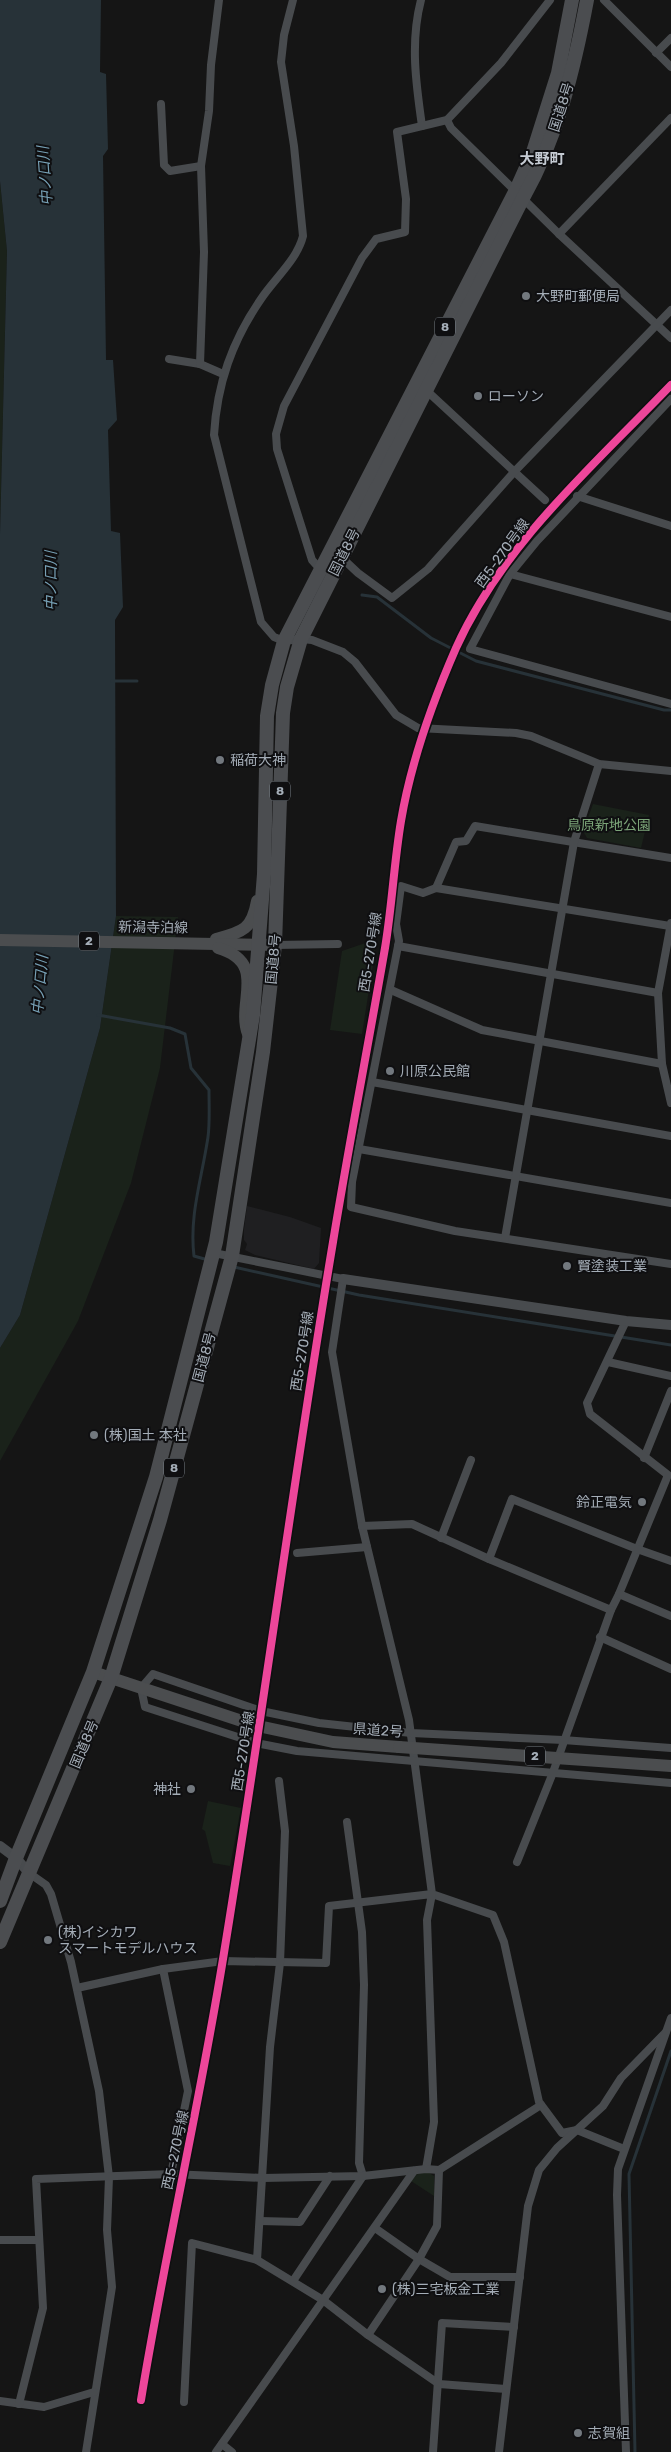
<svg xmlns="http://www.w3.org/2000/svg" width="671" height="2452" font-family="Rubik,'Noto Sans JP',sans-serif">
<style>
.built{fill:#1f1f21}
.green{fill:#1a221a}
.water{fill:#273238}
.lines{fill:none;stroke-linecap:round;stroke-linejoin:round}
.stream{stroke:#273238;stroke-width:3}
.minor{stroke:#484b4e;stroke-width:8}
.tertiary{stroke:#484b4e;stroke-width:10}
.primary{stroke:#4b4d4f;stroke-width:12}
.trunk{stroke:#4b4d50;stroke-width:14}
.primary-bridge{stroke:#4b4d4f;stroke-width:12}
.cycleway-casing{stroke:#0f0f11;stroke-width:11}
.cycleway{stroke:#ed469a;stroke-width:8}
.poi-dot{fill:#72787e;stroke:#0f0f11;stroke-width:2}
.labels{text-anchor:middle;stroke-width:4;stroke-linejoin:round;paint-order:stroke}
.shield{fill:#0f0f11;stroke:#777e85;stroke-width:1}
.shield-label{font-size:12px;font-weight:bold;fill:#a4adb7}
.street-label{font-size:14px;fill:#a4adb7;stroke:#0f0f11}
.poi-label{font-size:14px;fill:#a4adb7;stroke:#0f0f11;text-anchor:start}
.park-label{font-size:14px;fill:#7ca579;stroke:#0f0f11}
.neighbourhood-label{font-size:15px;font-weight:bold;fill:#c5cbd3;stroke:#0f0f11}
.water-label{font-size:15px;font-style:italic;fill:#77a1b6;stroke:#0f0f11}
</style>
<rect width="100%" height="100%" fill="#151515"/>
<polygon class="built" points="247,1206 290,1217 321,1228 319,1263 314,1269 255,1255 245,1250 247,1244 244,1240 244,1229"/>
<g class="green">
<polygon points="0,181 7,251 0,534"/>
<polygon points="593,804 649,815 641,848 587,838 583,831"/>
<polygon points="116,916 178,917 160,1068 131,1183 78,1321 0,1461 0,1348 20,1315 100,1028"/>
<polygon points="377,939 362,1034 330,1030 342,951"/>
<polygon points="208,1801 241,1808 230,1866 213,1863 205,1831 202,1829"/>
<polygon points="428,2172 434,2176 434,2196 411,2181 417,2174"/>
</g>
<polygon class="water" points="0,0 101,0 100,72 106,74 108,149 103,156 106,360 113,360 117,420 108,430 111,531 120,533 123,607 115,620 116,916 100,1028 20,1315 0,1348 0,534 7,251 0,181"/>
<g class="lines">
<g class="stream">
<polyline points="362,595 377,597 431,638 476,661 664,710 671,710"/>
<polyline points="112,681 137,681"/>
<path d="M98,1015L170,1028L185,1034L191,1068L209,1090C209,1105 210,1122 208,1137C202,1178 189,1215 194,1256L208,1260"/>
<polyline points="234,1267 359,1295 671,1345"/>
<polyline points="635,2452 629,2174 671,2051"/>
</g>
<g class="minor">
<path d="M293,0L284,35L281,62L294,146L303,236C297,260 275,278 261,299C232,341 217,384 214,435L261,622L274,637L284,641L301,639L312,640L343,652L355,662L396,715L418,728L516,733L531,736L599,764L671,771"/>
<path d="M421,0C410,42 416,84 422,126"/>
<polyline points="604,0 671,67"/>
<polyline points="656,53 671,38"/>
<polyline points="161,104 164,165 170,171 201,166"/>
<polyline points="447,120 451,128 559,234 671,338"/>
<polyline points="559,234 671,118"/>
<polyline points="169,359 200,364 223,374"/>
<polyline points="200,364 204,252 201,166 209,111 211,65 219,0"/>
<polyline points="427,391 545,500"/>
<polyline points="577,496 671,526"/>
<polyline points="341,557 358,573 392,598 428,569 514,472 671,310"/>
<polyline points="320,569 312,560 277,449 276,434 284,406 362,258 376,239 405,232 406,199 397,132 447,120 501,63 550,0"/>
<polyline points="510,574 671,617"/>
<polyline points="671,704 470,649 510,574 537,541 671,399"/>
<polyline points="671,858 475,826 466,841 456,842 436,888 423,893 401,886 396,924 399,941 352,1182 351,1207 455,1231 671,1264"/>
<polyline points="436,888 670,926"/>
<polyline points="671,923 658,993 662,1064 671,1103"/>
<polyline points="275,945 338,944"/>
<polyline points="398,946 658,993"/>
<polyline points="391,990 482,1030 662,1064"/>
<polyline points="372,1082 671,1136"/>
<polyline points="359,1149 671,1203"/>
<polyline points="505,1238 574,842 599,764"/>
<polyline points="214,1253 343,1279 332,1352 362,1526 409,1720 432,1894 493,1915 504,1942 539,2102 562,2133 577,2130 624,2149"/>
<polyline points="608,1362 671,1376"/>
<polyline points="644,1458 671,1391"/>
<polyline points="362,1526 412,1524 489,1559 611,1610 619,1594 668,1475 590,1414 587,1403 626,1321"/>
<polyline points="441,1538 471,1460"/>
<polyline points="297,1553 367,1547"/>
<polyline points="489,1559 512,1499 637,1549 671,1561"/>
<polyline points="619,1594 671,1616"/>
<polyline points="600,1637 671,1669"/>
<polyline points="671,1748 563,1740 411,1733 319,1723 261,1711 153,1674 141,1688 145,1707 256,1743 297,1751 671,1783"/>
<polyline points="347,1822 362,1932 364,1985 359,2163 363,2176"/>
<polyline points="517,1862 552,1775 611,1610"/>
<polyline points="29,1873 46,1885 51,1894 71,1962 99,2091 109,2177 107,2230 112,2287 86,2452"/>
<polyline points="163,1969 188,2091 171,2174"/>
<polyline points="77,1988 163,1969 223,1961 326,1963 329,1906 432,1894 427,1920 434,2122 426,2169"/>
<polyline points="260,2221 300,2222 330,2176"/>
<polyline points="375,2228 419,2259 450,2277 520,2277"/>
<polyline points="0,2240 39,2240"/>
<polyline points="257,2260 323,2300 368,2335 439,2384 506,2389"/>
<polyline points="293,2281 363,2176"/>
<polyline points="368,2335 419,2259 437,2226 439,2170"/>
<polyline points="0,2401 44,2407 94,2392"/>
<polyline points="184,2402 192,2243 257,2260 270,2047 280,1963 285,1831 279,1781"/>
<polyline points="19,2404 43,2308 36,2179 171,2174 263,2178 363,2176 426,2169 439,2170 541,2105"/>
<polyline points="222,2444 232,2452"/>
<polyline points="216,2452 414,2171"/>
<polyline points="433,2452 442,2323 514,2327"/>
<polyline points="499,2452 528,2206 539,2170 557,2148 603,2106 621,2078 665,2033"/>
<polyline points="626,2452 617,2195 618,2169 671,2018"/>
</g>
<g class="tertiary">
<polyline points="343,1279 626,1321 671,1325"/>
<polyline points="0,1846 16,1858 29,1873"/>
</g>
<g class="primary">
<path d="M216,939C242,932 252,930 257,901"/>
<polyline points="0,940 275,945"/>
<path d="M218,948C269,963 236,1002 248,1034"/>
<polyline points="93,1672 254,1725 333,1742 399,1747"/>
</g>
<g class="trunk">
<polyline points="0,1901 16,1858 93,1672 156,1477 216,1242 253,1015 264,874 267,716 272,685 284,641 516,190 533,152 558,73 572,0"/>
<path d="M0,1942L111,1678L160,1520L232,1256L263,1052L275,945L283,713L287,687L301,639L523,198C558,136 574,69 587,0"/>
</g>
<polyline class="primary-bridge" points="399,1747 671,1766"/>
<g class="cycleway-casing">
<path id="cycleway" d="M141,2400C165,2253 199,2107 223,1959C262,1721 293,1481 333,1242C349,1144 368,1046 385,948C392,906 394,863 401,821C411,762 432,703 456,648C503,544 593,466 671,385"/>
</g>
<use href="#cycleway" class="cycleway"/>
</g>
<g class="poi-dot">
<circle cx="526" cy="296" r="5"/>
<circle cx="478" cy="396" r="5"/>
<circle cx="220" cy="760" r="5"/>
<circle cx="390" cy="1071" r="5"/>
<circle cx="567" cy="1266" r="5"/>
<circle cx="94" cy="1435" r="5"/>
<circle cx="642" cy="1502" r="5"/>
<circle cx="191" cy="1789" r="5"/>
<circle cx="48" cy="1940" r="5"/>
<circle cx="382" cy="2289" r="5"/>
<circle cx="578" cy="2433" r="5"/>
</g>
<g class="labels">
<g class="shield">
<rect x="435" y="317.5" width="20" height="19" rx="4"/>
<rect x="270" y="781.5" width="20" height="19" rx="4"/>
<rect x="79" y="931.5" width="20" height="19" rx="4"/>
<rect x="164" y="1458.5" width="20" height="19" rx="4"/>
<rect x="525" y="1746.5" width="20" height="19" rx="4"/>
</g>
<g class="shield-label">
<text x="445" y="331">8</text>
<text x="280" y="795">8</text>
<text x="89" y="945">2</text>
<text x="174" y="1472">8</text>
<text x="535" y="1760">2</text>
</g>
<g class="street-label">
<text transform="translate(561 107) rotate(-72)" y="5">国道8号</text>
<text transform="translate(344 552) rotate(-63)" y="5">国道8号</text>
<text transform="translate(502 553) rotate(-54)" y="5">西5-270号線</text>
<text transform="translate(153 927) rotate(1)" y="5">新潟寺泊線</text>
<text transform="translate(370 952) rotate(-81)" y="5">西5-270号線</text>
<text transform="translate(273 959) rotate(-85)" y="5">国道8号</text>
<text transform="translate(302 1351) rotate(-81)" y="5">西5-270号線</text>
<text transform="translate(204 1357) rotate(-75)" y="5">国道8号</text>
<text transform="translate(378 1730) rotate(4)" y="5">県道2号</text>
<text transform="translate(84 1744) rotate(-67)" y="5">国道8号</text>
<text transform="translate(243 1751) rotate(-81)" y="5">西5-270号線</text>
<text transform="translate(175 2150) rotate(-78)" y="5">西5-270号線</text>
</g>
<g class="poi-label">
<text x="536" y="301">大野町郵便局</text>
<text x="488" y="401">ローソン</text>
<text x="230" y="765">稲荷大神</text>
<text x="400" y="1076">川原公民館</text>
<text x="577" y="1271">賢塗装工業</text>
<text x="104" y="1440">(株)国土 本社</text>
<text x="632" y="1507" text-anchor="end">鈴正電気</text>
<text x="181" y="1794" text-anchor="end">神社</text>
<text x="58" y="1937">(株)イシカワ<tspan x="58" dy="16">スマートモデルハウス</tspan></text>
<text x="392" y="2294">(株)三宅板金工業</text>
<text x="588" y="2438">志賀組</text>
</g>
<g class="park-label">
<text x="609" y="830">鳥原新地公園</text>
</g>
<g class="neighbourhood-label">
<text x="542" y="164">大野町</text>
</g>
<g class="water-label">
<text transform="translate(45 176) rotate(-94)" y="5">中ノ口川</text>
<text transform="translate(51 581) rotate(-90)" y="5">中ノ口川</text>
<text transform="translate(40 985) rotate(-85)" y="5">中ノ口川</text>
</g>
</g>
</svg>
